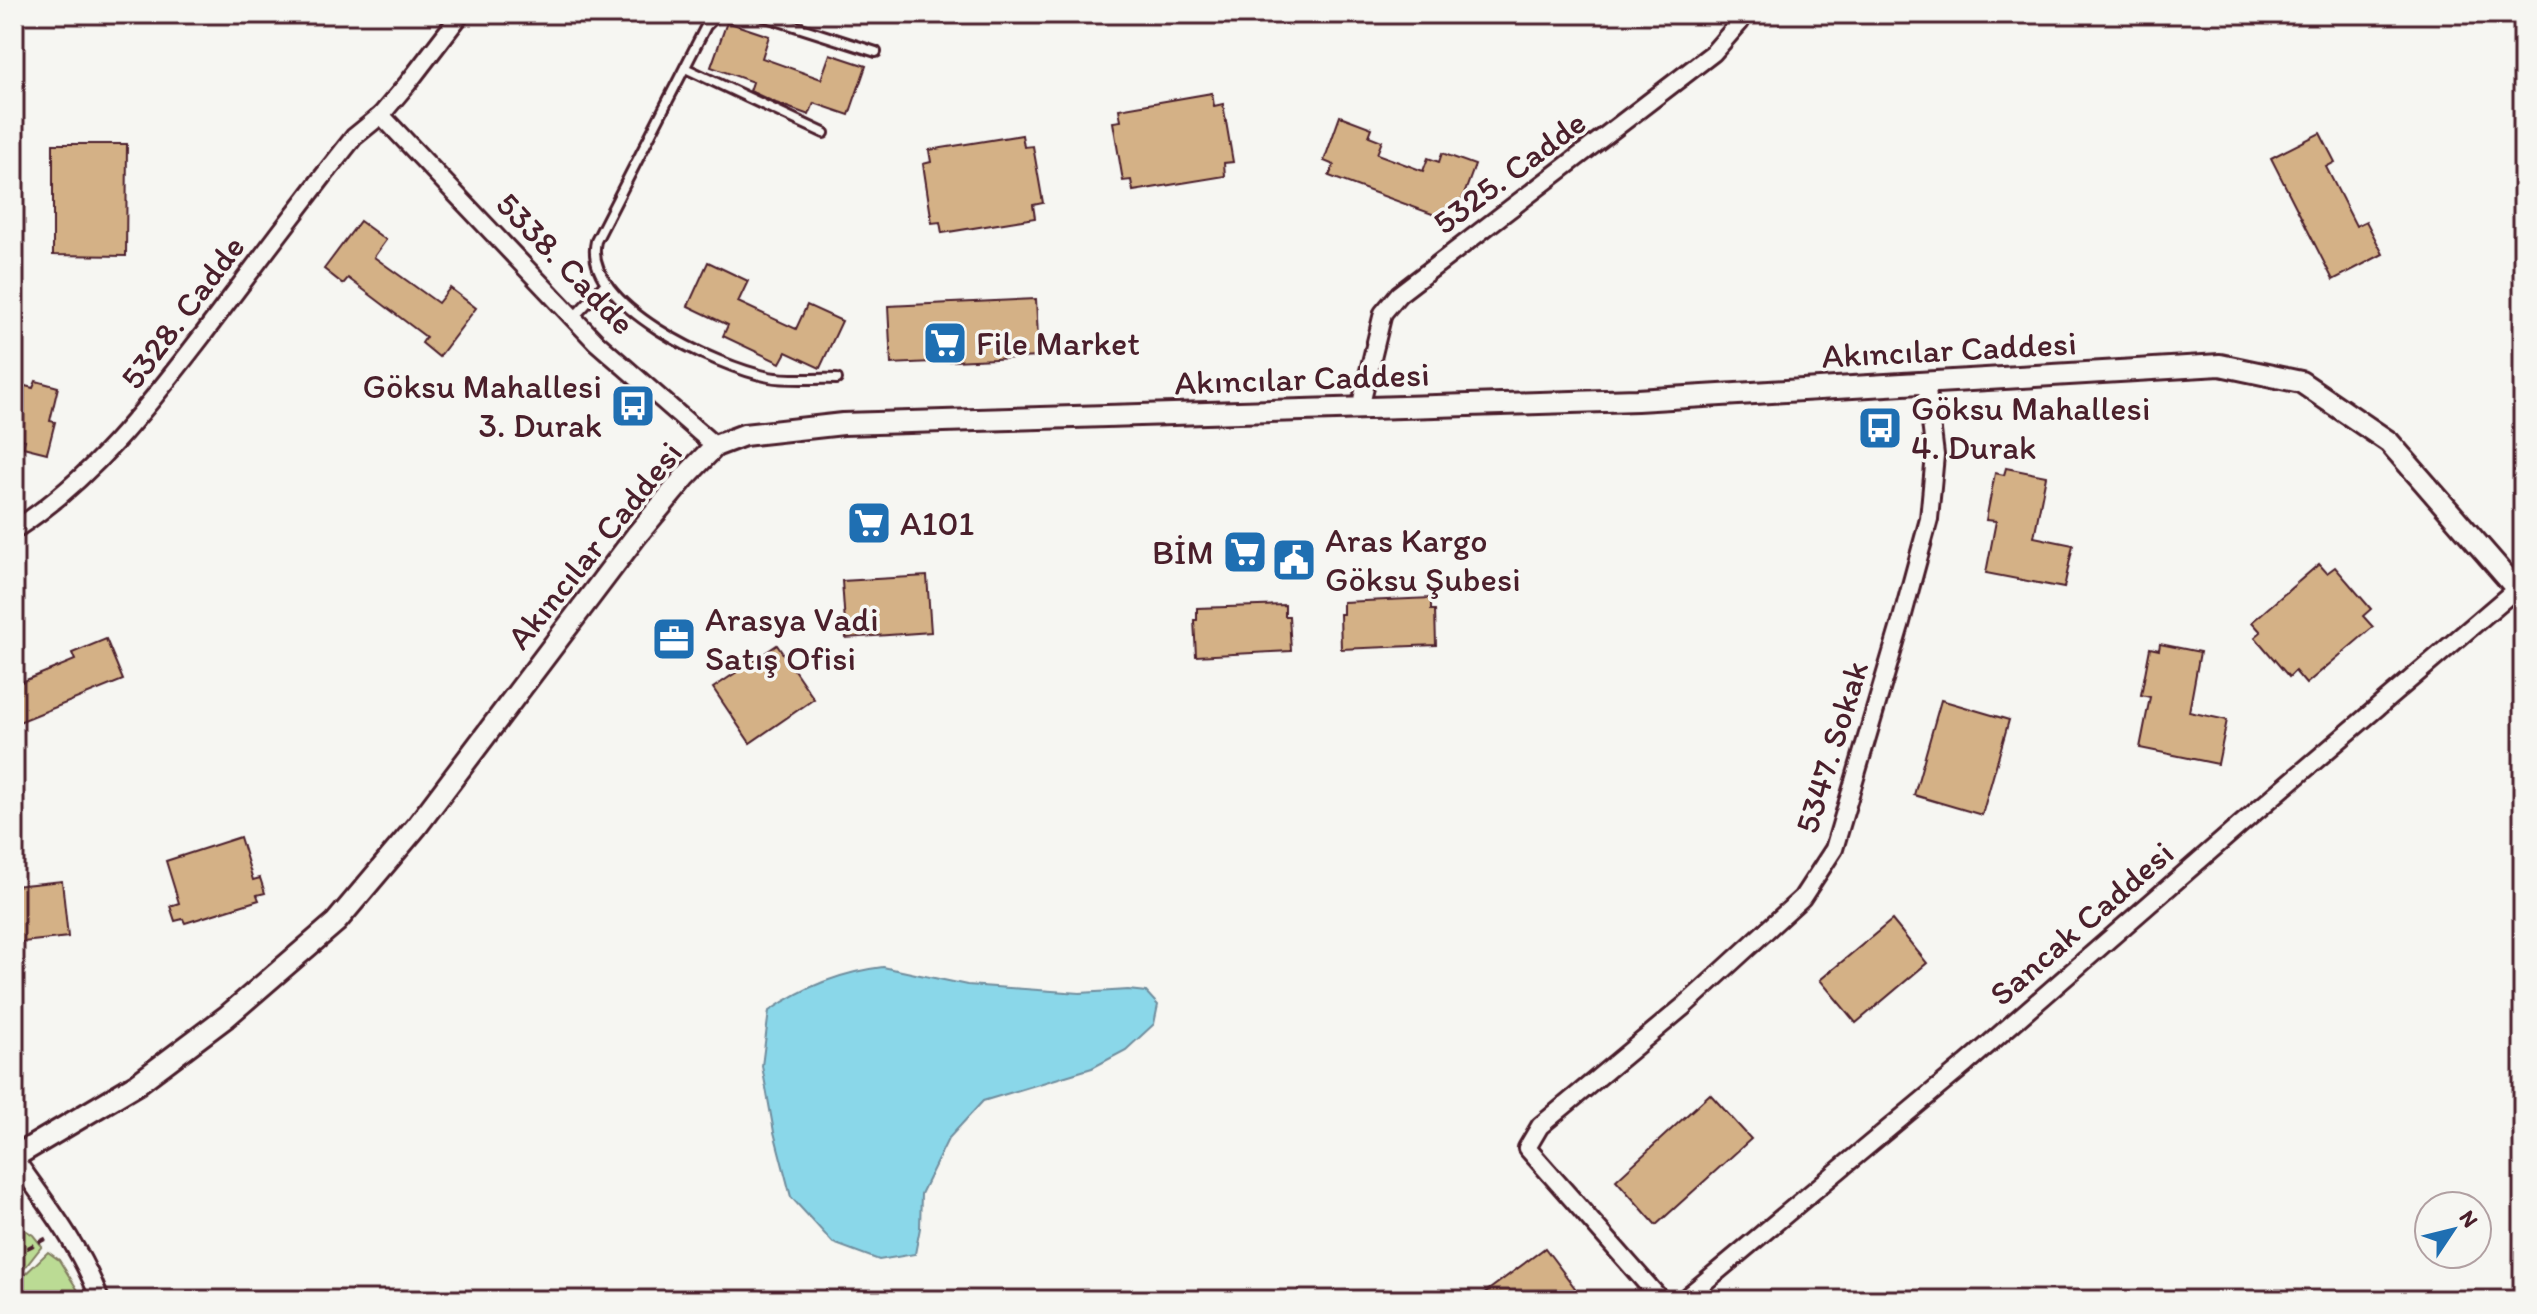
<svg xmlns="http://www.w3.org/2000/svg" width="2537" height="1314" font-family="Itim,sans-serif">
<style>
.green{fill:#bbdb94;stroke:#827d60;stroke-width:2}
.water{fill:#8ad7e9;stroke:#708d9d;stroke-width:2}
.building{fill:#d4b186;stroke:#4a1f2b;stroke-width:2}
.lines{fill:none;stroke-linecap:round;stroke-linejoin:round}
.service-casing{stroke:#4a1f2b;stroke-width:14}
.minor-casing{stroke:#4a1f2b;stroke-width:22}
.tertiary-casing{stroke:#4a1f2b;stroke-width:26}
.path{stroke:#4a1f2b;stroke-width:4;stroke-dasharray:8 6;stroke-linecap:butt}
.service{stroke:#f6f6f2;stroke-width:8}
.minor{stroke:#f6f6f2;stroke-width:16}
.tertiary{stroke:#f6f6f2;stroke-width:20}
.labels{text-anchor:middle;stroke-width:7;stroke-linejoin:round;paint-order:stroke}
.street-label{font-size:34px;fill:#4a1f2b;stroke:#f6f6f2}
.poi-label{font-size:34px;fill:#4a1f2b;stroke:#f6f6f2;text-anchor:start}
</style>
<rect width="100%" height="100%" fill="#f6f6f2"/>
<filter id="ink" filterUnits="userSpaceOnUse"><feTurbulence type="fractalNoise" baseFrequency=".0125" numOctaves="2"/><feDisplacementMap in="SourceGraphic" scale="16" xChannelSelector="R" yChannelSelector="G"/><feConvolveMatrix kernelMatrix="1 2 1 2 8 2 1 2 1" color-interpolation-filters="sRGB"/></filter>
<g filter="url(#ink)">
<g class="green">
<polygon points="19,1226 33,1235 42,1246 24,1269 14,1274 14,1228"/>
<polygon points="48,1252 59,1260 84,1300 14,1300 14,1285"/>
</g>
<path class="water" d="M883,967L967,985L1080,993L1128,990L1146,992L1158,1005L1154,1024L1126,1050L1092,1068L983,1101L948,1139L921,1194L920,1228L915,1254L879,1260L833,1243L791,1197L774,1132L762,1066L769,1011C804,987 840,972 883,967Z"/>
<g class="building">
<polygon points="727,22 769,36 762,58 821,79 830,54 866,66 849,115 814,103 809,115 776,103 750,91 753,82 711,67"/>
<polygon points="1212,93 1214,106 1223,104 1233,162 1224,163 1225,176 1133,191 1131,180 1123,181 1113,122 1121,121 1119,109"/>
<polygon points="1340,116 1372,128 1369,136 1382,141 1377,154 1423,171 1428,158 1439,162 1442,153 1475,165 1458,211 1447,207 1443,218 1329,176 1334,165 1324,161"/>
<polygon points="2320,133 2335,162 2326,167 2356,226 2366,221 2383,254 2333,280 2271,158"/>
<polygon points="1022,135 1024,147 1033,146 1043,203 1033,205 1035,218 942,233 940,222 932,223 923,164 931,162 929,150"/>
<polygon points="53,144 127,144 126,256 53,255"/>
<polygon points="360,221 386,240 374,257 438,303 450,288 476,308 439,357 422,343 426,337 348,278 343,284 324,269"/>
<polygon points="708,262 748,281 738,302 796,329 807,305 842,321 820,368 786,352 780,363 723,336 728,325 688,306"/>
<polygon points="1036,299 1039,357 891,364 888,306"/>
<polygon points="36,381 58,387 50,421 55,422 47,453 23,447 25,440 14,437 14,383 33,388"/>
<polygon points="2006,468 2046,476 2034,537 2073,545 2064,588 1986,573 1996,521 1986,520 1995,473 2004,475"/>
<polygon points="2319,564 2327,573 2335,567 2371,609 2363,616 2373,627 2306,684 2295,671 2289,677 2255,637 2261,632 2252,622"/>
<polygon points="927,576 931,632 846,638 842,581"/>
<polygon points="1431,598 1431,610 1435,610 1436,645 1341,649 1340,614 1343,614 1343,602"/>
<polygon points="1285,605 1285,616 1289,616 1291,651 1196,656 1194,620 1197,620 1197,608"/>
<polygon points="106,639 123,680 14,724 14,685 75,660 72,653"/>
<polygon points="2160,644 2200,652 2189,712 2227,720 2218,764 2140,748 2150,697 2141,695 2150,648 2159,650"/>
<polygon points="777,645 814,699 750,743 713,688"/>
<polygon points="1941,700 2009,720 1982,815 1914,795"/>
<polygon points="240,837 253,880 260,878 265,893 257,895 259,900 185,923 183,919 175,921 170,906 179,903 166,861"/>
<polygon points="62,881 68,937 14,943 14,886"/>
<polygon points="1892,920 1927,963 1856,1023 1820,980"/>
<polygon points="1710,1094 1751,1139 1656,1225 1616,1180"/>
<polygon points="1545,1248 1584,1300 1475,1300"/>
</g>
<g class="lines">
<g class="service-casing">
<g id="service">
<path d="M718,14L706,26L596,241C581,305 718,367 769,377C790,381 815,378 837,379"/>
<polyline points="757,14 876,52"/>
<polyline points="685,68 824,133"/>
<polyline points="574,317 606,283"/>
</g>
</g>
<g class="minor-casing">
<g id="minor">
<polyline points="381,115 596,342 715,446"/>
<polyline points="1360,408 1383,313 1399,294 1713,53 1740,22 1743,14"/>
<path d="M14,530C93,479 149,405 205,332C244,280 284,227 324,175L354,137L381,115L408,83L461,14"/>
<path d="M14,1158C46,1203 81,1247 100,1300"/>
<polyline points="1661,1300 1527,1148 1540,1126 1684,1006 1802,898 1834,849 1901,622 1929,519 1935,455 1926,382"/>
<polyline points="1683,1300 1966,1064 2240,825 2523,583"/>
</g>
</g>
<g class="tertiary-casing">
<polyline id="tertiary" points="14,1157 137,1084 226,1017 336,922 417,826 636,536 685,477 715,446 744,435 843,424 1637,400 2220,365 2301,382 2389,442 2523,596"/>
</g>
<polyline class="path" points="14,1255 47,1238"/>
<use href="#service" class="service"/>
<use href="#minor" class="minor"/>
<use href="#tertiary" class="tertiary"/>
</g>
</g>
<defs>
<g id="supermarket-square" transform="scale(2.3)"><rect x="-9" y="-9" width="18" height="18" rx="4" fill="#1f6fb2" stroke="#f6f6f2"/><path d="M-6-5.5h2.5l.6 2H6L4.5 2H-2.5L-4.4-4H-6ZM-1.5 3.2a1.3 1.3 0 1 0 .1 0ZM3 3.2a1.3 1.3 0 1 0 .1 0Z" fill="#fff"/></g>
<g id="bus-square" transform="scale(2.3)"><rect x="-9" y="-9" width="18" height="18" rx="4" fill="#1f6fb2" stroke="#f6f6f2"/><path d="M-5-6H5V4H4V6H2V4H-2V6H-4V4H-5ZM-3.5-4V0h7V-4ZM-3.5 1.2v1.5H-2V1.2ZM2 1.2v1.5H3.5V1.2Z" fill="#fff"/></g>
<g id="civic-square" transform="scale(2.3)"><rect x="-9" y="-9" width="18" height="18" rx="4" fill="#1f6fb2" stroke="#f6f6f2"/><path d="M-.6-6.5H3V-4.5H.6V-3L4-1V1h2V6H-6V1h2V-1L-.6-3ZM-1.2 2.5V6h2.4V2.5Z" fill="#fff"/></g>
<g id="office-square" transform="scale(2.3)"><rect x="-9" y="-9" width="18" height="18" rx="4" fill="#1f6fb2" stroke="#f6f6f2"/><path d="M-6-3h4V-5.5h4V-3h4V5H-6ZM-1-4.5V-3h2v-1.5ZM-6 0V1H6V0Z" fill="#fff"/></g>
</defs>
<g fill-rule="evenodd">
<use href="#supermarket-square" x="945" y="343"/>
<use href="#bus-square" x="633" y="406"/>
<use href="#bus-square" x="1880" y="428"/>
<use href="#supermarket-square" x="869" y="523"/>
<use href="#supermarket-square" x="1245" y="552"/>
<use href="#civic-square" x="1294" y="560"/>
<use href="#office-square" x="674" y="639"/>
</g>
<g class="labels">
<g class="street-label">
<text transform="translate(1509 172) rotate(-37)" y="12">5325. Cadde</text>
<text transform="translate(566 263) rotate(46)" y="12">5338. Cadde</text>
<text transform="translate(182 312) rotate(-53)" y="12">5328. Cadde</text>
<text transform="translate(1949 349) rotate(-3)" y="12">Akıncılar Caddesi</text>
<text transform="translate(1302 378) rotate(-2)" y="12">Akıncılar Caddesi</text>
<text transform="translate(594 545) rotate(-51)" y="12">Akıncılar Caddesi</text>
<text transform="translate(1831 747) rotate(-73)" y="12">5347. Sokak</text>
<text transform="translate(2081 923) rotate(-41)" y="12">Sancak Caddesi</text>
</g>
<g class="poi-label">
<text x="976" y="355">File Market</text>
<text x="602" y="398" text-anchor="end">Göksu Mahallesi<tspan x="602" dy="39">3. Durak</tspan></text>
<text x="1911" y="420">Göksu Mahallesi<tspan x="1911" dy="39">4. Durak</tspan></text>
<text x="900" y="535">A101</text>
<text x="1325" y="552">Aras Kargo<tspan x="1325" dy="39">Göksu Şubesi</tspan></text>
<text x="1214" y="564" text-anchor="end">BİM</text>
<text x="705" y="631">Arasya Vadi<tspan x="705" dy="39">Satış Ofisi</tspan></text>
</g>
</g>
<rect width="2537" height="1314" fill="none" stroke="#f6f6f2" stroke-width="48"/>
<rect x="24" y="24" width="2489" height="1266" fill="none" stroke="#4a1f2b" stroke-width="3" filter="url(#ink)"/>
<g transform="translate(2453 1230) rotate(55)"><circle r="38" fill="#f6f6f2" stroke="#b1a0a2" stroke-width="2"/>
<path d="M0-6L14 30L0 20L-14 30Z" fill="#1f6fb2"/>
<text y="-12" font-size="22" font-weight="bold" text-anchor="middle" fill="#4a1f2b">N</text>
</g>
</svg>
